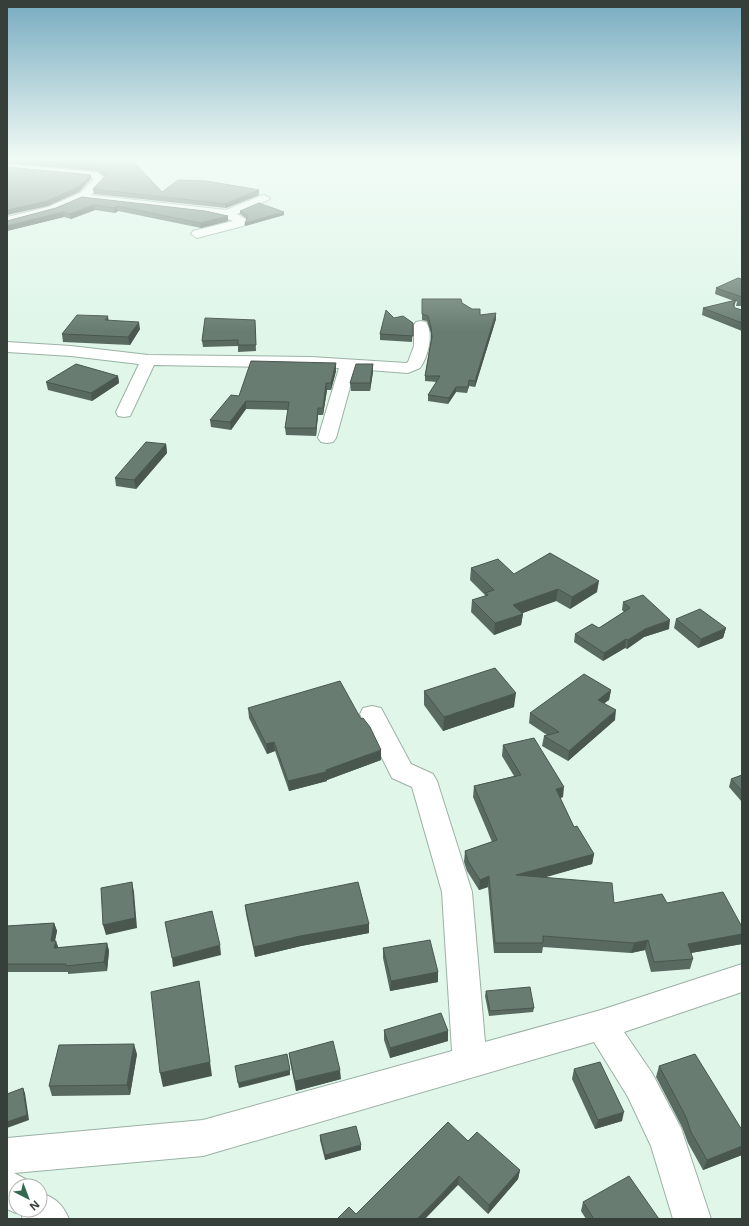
<svg xmlns="http://www.w3.org/2000/svg" width="749" height="1226" font-family="'Noto Sans',sans-serif">
<style>
.lines{fill:none;stroke-linecap:round;stroke-linejoin:round}
.minor-casing{stroke:#9bb1a5;stroke-width:2}
.minor{fill:#fff;fill-rule:evenodd}
.wall{fill:#596b61}
.shaded-wall{fill:#49574f}
.building{fill:#687c71;stroke:#49574f}
</style>
<rect width="100%" height="100%" fill="#dff6e9"/>
<g class="lines">
<g class="minor-casing">
<g id="minor">
<polygon points="7,164 97,172 106,179 91,195 226,210 260,196 264,195 270,198 268,200 237,214 247,220 243,226 197,238 191,234 193,231 233,221 224,217 206,214 83,200 56,211 7,225 7,217 48,207 80,193 94,179 90,177 7,170"/>
<path d="M421,321L426,322C434,334 428,357 420,368L408,373L355,369L336,438L333,442L327,443L321,442L318,438L339,368L154,365L132,412L130,416L124,417L118,416L116,412L139,364L71,356L7,352V342L71,346L148,355L311,357L406,363L408,362L414,346V325L416,322Z"/>
<path d="M372,706L381,708L411,764L433,774L437,781L472,892L485,1042L601,1010L742,964V992L624,1032L652,1073L681,1128L711,1219H673L651,1146L628,1097L594,1042L203,1156L14,1173L29,1181L31,1186H16V1210H40V1192C56,1199 62,1203 69,1219H23L20,1211L16,1213L7,1209V1138L203,1120L452,1051L442,892L412,787L392,778L360,714L363,708Z"/>
</g>
</g>
<use href="#minor" class="minor"/>
</g>
<g class="wall">
<polygon points="7,159 131,159 162,192 259,190 259,195 226,208 94,194 93,189 105,177 97,171 7,163"/>
<polygon points="82,197 228,221 201,228 118,211 115,213 95,210 71,219 64,217 7,231 7,221 56,208"/>
<polygon points="240,211 284,215 245,226 245,223 247,219 240,214"/>
<polygon points="742,279 742,306 736,306 737,302 736,301 734,307 735,308 742,310 742,331 702,315 703,308 734,301 715,294 716,288"/>
<polygon points="422,299 462,303 480,315 496,319 475,387 469,386 467,393 456,392 448,404 428,401 428,395 437,382 425,381 425,376 431,339 431,333 427,321 422,320"/>
<polygon points="108,316 108,320 140,329 130,345 63,342 62,334"/>
<polygon points="394,318 413,323 412,342 380,340 380,334"/>
<polygon points="255,320 256,351 238,352 238,346 203,347 202,341"/>
<polygon points="336,363 336,371 331,390 327,390 323,415 318,415 316,436 286,435 285,428 288,410 246,409 231,430 211,427 210,420 239,396"/>
<polygon points="373,364 373,372 370,391 351,391 350,383"/>
<polygon points="118,376 119,383 92,401 48,390 46,382"/>
<polygon points="166,444 167,453 136,489 116,486 115,478"/>
<polygon points="471,568 514,574 597,592 570,609 556,601 522,613 523,614 521,625 494,635 471,612 472,600 485,596 485,595 470,580"/>
<polygon points="623,602 669,629 644,637 627,649 625,648 603,661 574,642 575,634 599,628 624,612 622,610"/>
<polygon points="676,619 726,628 723,638 698,648 674,628"/>
<polygon points="611,690 609,700 604,703 615,720 568,761 542,746 544,736 547,735 529,723 530,713"/>
<polygon points="424,691 514,707 443,731 424,705"/>
<polygon points="248,708 381,760 327,780 327,781 289,791 275,751 267,754 249,718"/>
<polygon points="503,745 563,797 560,798 574,827 594,854 592,864 544,877 614,903 667,903 742,934 742,944 691,953 693,959 690,969 651,972 645,950 631,953 543,947 542,953 494,953 488,887 479,890 467,871 464,862 465,851 492,842 473,797 474,786 514,776 502,756"/>
<polygon points="742,775 742,802 729,787 731,779"/>
<polygon points="245,905 369,924 369,933 301,946 255,957 246,914"/>
<polygon points="54,923 57,931 55,941 58,948 107,943 109,951 107,971 68,974 68,972 7,972 7,926"/>
<polygon points="383,948 438,972 438,982 390,991 383,958"/>
<polygon points="486,991 534,1008 533,1012 489,1016 485,996"/>
<polygon points="384,1030 448,1031 448,1041 390,1058 384,1040"/>
<polygon points="289,1053 341,1079 296,1091 290,1062"/>
<polygon points="137,1054 130,1095 52,1096 49,1086"/>
<polygon points="659,1066 742,1130 742,1155 703,1170 688,1143 682,1127 656,1077"/>
<polygon points="574,1069 622,1121 595,1129 572,1079"/>
<polygon points="320,1135 361,1145 361,1150 325,1160 320,1140"/>
<polygon points="468,1141 520,1170 518,1179 488,1214 458,1185 356,1214"/>
<polygon points="583,1202 659,1219 586,1219 581,1211"/>
</g>
<g class="shaded-wall">
<polygon points="91,175 91,179 79,192 48,206 7,215 7,210"/>
<polygon points="259,190 259,195 226,208 225,204"/>
<polygon points="94,205 95,210 71,219 70,214"/>
<polygon points="117,206 118,211 115,213 114,208"/>
<polygon points="63,212 64,217 7,231 7,226"/>
<polygon points="284,212 284,215 245,226 245,223"/>
<polygon points="228,216 228,221 201,228 200,223"/>
<polygon points="496,313 496,319 475,387 475,381"/>
<polygon points="108,316 109,323 105,320"/>
<polygon points="139,322 140,329 130,345 128,337"/>
<polygon points="336,363 336,371 331,390 331,383"/>
<polygon points="373,364 373,372 370,391 370,383"/>
<polygon points="118,376 119,383 92,401 91,393"/>
<polygon points="469,380 469,386 467,393 468,387"/>
<polygon points="326,383 327,390 323,415 323,408"/>
<polygon points="456,387 456,392 448,404 449,398"/>
<polygon points="246,401 246,409 231,430 230,422"/>
<polygon points="318,408 318,415 316,436 316,428"/>
<polygon points="166,444 167,453 136,489 134,480"/>
<polygon points="599,581 597,592 570,609 572,597"/>
<polygon points="558,589 556,601 512,617 513,605"/>
<polygon points="523,614 521,625 494,635 495,623"/>
<polygon points="670,620 669,629 644,637 627,649 628,640 645,629"/>
<polygon points="726,628 723,638 698,648 701,639"/>
<polygon points="626,639 625,648 603,661 604,653"/>
<polygon points="611,690 609,700 596,709 598,700"/>
<polygon points="516,693 514,707 443,731 444,717"/>
<polygon points="616,710 615,720 568,761 569,751"/>
<polygon points="274,742 275,751 267,754 266,744"/>
<polygon points="381,750 381,760 327,780 327,781 289,791 288,781 326,770"/>
<polygon points="564,787 563,797 554,800 556,789"/>
<polygon points="594,854 592,864 515,886 516,875"/>
<polygon points="489,876 488,887 479,890 480,880"/>
<polygon points="132,882 134,892 137,928 106,935 103,925"/>
<polygon points="54,923 57,931 53,949 51,941"/>
<polygon points="369,924 369,933 301,946 255,957 254,947 300,936"/>
<polygon points="742,934 742,944 685,954 688,944"/>
<polygon points="648,940 645,950 631,953 634,943"/>
<polygon points="56,941 59,949 54,948"/>
<polygon points="107,943 109,951 107,971 104,962"/>
<polygon points="220,945 221,955 173,967 172,958"/>
<polygon points="438,972 438,982 390,991 391,981"/>
<polygon points="199,981 212,1076 163,1087 160,1073"/>
<polygon points="448,1031 448,1041 390,1058 390,1048"/>
<polygon points="134,1044 137,1054 130,1095 127,1085"/>
<polygon points="290,1070 290,1075 239,1088 238,1083"/>
<polygon points="340,1070 341,1079 296,1091 295,1081"/>
<polygon points="23,1088 25,1093 29,1120 7,1128 7,1122"/>
<polygon points="624,1112 622,1121 595,1129 598,1120"/>
<polygon points="361,1145 361,1150 325,1160 325,1155"/>
<polygon points="742,1146 742,1155 703,1170 707,1160"/>
<polygon points="520,1170 518,1179 488,1214 489,1205"/>
<polygon points="459,1176 458,1185 425,1219 417,1219"/>
</g>
<g class="building">
<polygon points="21,159 131,159 162,192 178,180 206,181 259,190 225,204 93,189 107,174 96,166"/>
<polygon points="7,167 91,175 78,187 47,201 7,210"/>
<polygon points="82,197 205,211 228,216 200,223 117,206 114,208 94,205 70,214 63,212 7,226 7,221 56,208"/>
<polygon points="259,203 284,212 245,223 248,216 240,211"/>
<polygon points="738,278 742,279 742,297 716,288"/>
<polygon points="422,299 461,299 462,303 472,309 480,309 480,315 496,313 475,381 469,380 468,387 456,387 449,398 428,395 440,376 425,376 432,337 431,327 428,316 422,314"/>
<polygon points="736,300 733,304 735,308 742,310 742,323 703,308"/>
<polygon points="386,310 394,318 403,316 413,323 413,336 380,334"/>
<polygon points="77,315 108,316 105,320 139,322 128,337 62,334"/>
<polygon points="205,318 255,320 256,345 238,345 238,340 202,341"/>
<polygon points="251,361 336,363 331,383 326,383 323,408 318,408 316,428 285,428 289,402 246,401 230,422 210,420 231,395 239,396"/>
<polygon points="76,364 118,376 91,393 46,382"/>
<polygon points="356,364 373,364 370,383 350,383"/>
<polygon points="146,442 166,444 134,480 115,478"/>
<polygon points="550,553 599,581 572,597 558,589 513,605 523,614 495,623 472,600 488,595 485,593 494,590 471,568 498,559 514,574"/>
<polygon points="643,595 670,620 645,629 628,640 626,639 604,653 575,634 592,624 599,628 630,608 623,602"/>
<polygon points="700,609 726,628 701,639 676,619"/>
<polygon points="495,668 516,693 444,717 424,691"/>
<polygon points="584,674 611,690 598,700 616,710 569,751 544,736 559,732 530,713"/>
<polygon points="340,681 361,719 363,718 370,727 381,750 326,770 326,772 288,781 274,742 266,744 248,708"/>
<polygon points="534,738 564,787 556,789 574,827 577,826 594,854 516,875 612,883 614,903 662,894 667,903 723,892 742,927 742,934 688,944 693,959 654,962 648,940 634,943 543,936 543,943 495,943 489,876 480,880 468,861 465,851 497,840 474,786 521,775 503,745"/>
<polygon points="742,775 742,791 731,779"/>
<polygon points="132,882 135,918 103,925 101,888"/>
<polygon points="358,882 369,924 300,936 254,947 245,905"/>
<polygon points="212,911 220,945 172,958 165,922"/>
<polygon points="54,923 51,941 56,941 54,948 107,943 104,962 66,966 66,964 7,964 7,926"/>
<polygon points="430,940 438,972 391,981 383,948"/>
<polygon points="199,981 210,1062 160,1073 151,992"/>
<polygon points="530,987 534,1008 490,1011 486,991"/>
<polygon points="441,1013 448,1031 390,1048 384,1030"/>
<polygon points="333,1041 340,1070 295,1081 289,1053"/>
<polygon points="134,1044 127,1085 49,1086 59,1045"/>
<polygon points="287,1054 290,1070 238,1083 235,1066"/>
<polygon points="695,1054 742,1130 742,1146 707,1160 691,1132 686,1117 659,1066"/>
<polygon points="600,1062 624,1112 598,1120 574,1069"/>
<polygon points="23,1088 27,1115 7,1122 7,1094"/>
<polygon points="448,1122 468,1141 477,1132 520,1170 489,1205 459,1176 417,1219 337,1219 349,1207 356,1214"/>
<polygon points="356,1126 361,1145 325,1155 320,1135"/>
<polygon points="629,1176 659,1219 594,1219 583,1202"/>
</g>
<linearGradient id="sky" x2="0" y2="1"><stop stop-color="#77abc0"/><stop offset="0.48" stop-color="#f1fbf5"/><stop offset="1" stop-color="#f1fbf5" stop-opacity="0"/></linearGradient>
<rect width="749" height="331" fill="url(#sky)"/>
<rect width="749" height="1226" fill="none" stroke="#363f3a" stroke-width="16"/>
<g transform="translate(28 1198) rotate(138)"><circle r="19" fill="#ffffff" stroke="#afb2b0"/>
<path d="M0-3L7 15L0 10L-7 15Z" fill="#346a50"/>
<text y="-6" font-size="11" font-weight="bold" text-anchor="middle" fill="#363f3a">N</text>
</g>
</svg>
